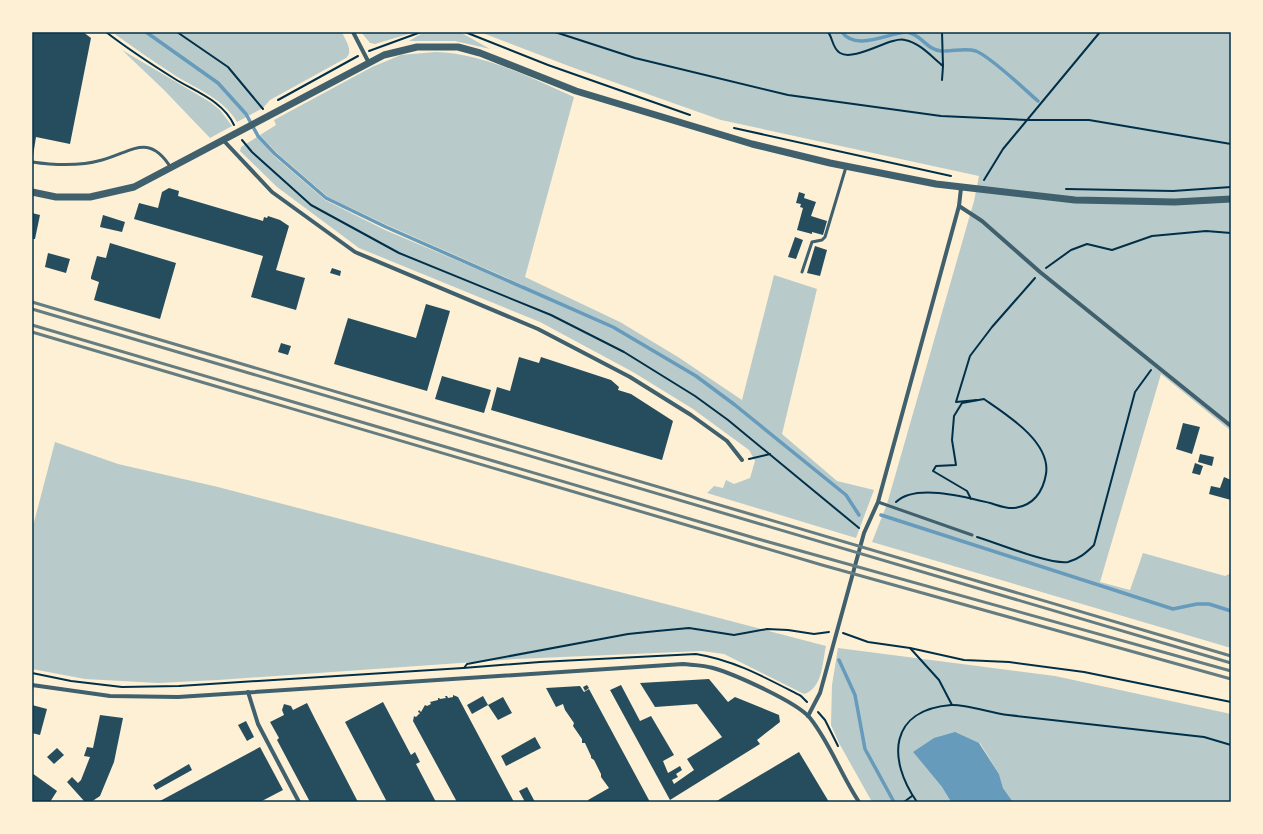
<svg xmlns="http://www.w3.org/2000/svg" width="1263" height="834" font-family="'Exo 2',sans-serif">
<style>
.green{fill:#b9caca}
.water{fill:#669bbc}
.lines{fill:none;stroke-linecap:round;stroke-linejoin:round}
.stream{stroke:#669bbc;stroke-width:3.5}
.building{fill:#264d5e}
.path{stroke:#003049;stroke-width:2}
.service{stroke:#3f606c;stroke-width:3}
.minor{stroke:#3f606c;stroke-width:4}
.tertiary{stroke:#3f606c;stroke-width:7}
.rail{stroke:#657d81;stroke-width:3}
.neatline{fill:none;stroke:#003049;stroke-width:1.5}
</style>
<rect width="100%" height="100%" fill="#fdf0d5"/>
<g class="green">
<path d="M112,32H342C345,40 354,51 346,58L270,100L263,108L237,122C224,99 197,89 176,76C154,62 133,47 112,32Z"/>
<polygon points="361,32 415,32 375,44 370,43"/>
<polygon points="424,32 460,32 490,49 455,41 409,41"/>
<polygon points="480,32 1231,32 1231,431 1161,374 1100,582 1130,590 1143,553 1225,576 1231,573 1231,648 872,542 887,504 974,201 979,176 721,120 574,68"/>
<polygon points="122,50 210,102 220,110 232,126 210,138 163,89"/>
<path d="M435,52C484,53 530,78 574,97L525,277L620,322L678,357L742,400L774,275L817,289L782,434L837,481L874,490L856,538L707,493L714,486L723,488L726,480L734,484L750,478L755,461L749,450L693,409L633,372L540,322L359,248L277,187L240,151L241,147L257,137L274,156L325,200L385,230L522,288L523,285L387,225L328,197L277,153L260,135L276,125L274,120L372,67L401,55Z"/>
<path d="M55,442L118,464L218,487L826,646C822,663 823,688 804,694L724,654L702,651L516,659L218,680L158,683L85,679L32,669V530Z"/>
<polygon points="838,648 1055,676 1231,714 1231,802 1013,802 1003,788 999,774 980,743 913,752 942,787 951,802 872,802 839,743 831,725 832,685"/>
</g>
<polygon class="water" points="955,732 979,743 999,774 1003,788 1013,802 951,802 942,787 913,752 934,738"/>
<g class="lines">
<g class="stream">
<polyline points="146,32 218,83 246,114 258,136 275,154 326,198 386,227 613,327 696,376 735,405 846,495 859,515"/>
<path d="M842,32C855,51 887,34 905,32"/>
<path d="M907,32C921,34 927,50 941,51"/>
<path d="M945,51C955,51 966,48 976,51C991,57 1024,89 1038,101"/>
<polyline points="881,515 1173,609 1197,604 1209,604 1231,611"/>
<polyline points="839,660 855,695 865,749 894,802"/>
</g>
</g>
<g class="building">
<polygon points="32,32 83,32 91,38 70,144 36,137 33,156"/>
<polygon points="169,188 179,191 178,196 263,221 264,217 267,218 268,216 280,220 289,226 276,270 305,278 296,310 251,297 263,256 134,219 139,203 158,208 162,192"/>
<polygon points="799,192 805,194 804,198 816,202 811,216 827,221 823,235 812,232 812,234 797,230 803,208 800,207 801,204 796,203"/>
<polygon points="32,213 40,215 35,239 32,239"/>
<polygon points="103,215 125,222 122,232 100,227"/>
<polygon points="795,237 803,240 796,259 788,257"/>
<polygon points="110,243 176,263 160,319 94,300 99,282 91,279 91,277 97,256 106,258"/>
<polygon points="815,246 827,250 820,276 807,273"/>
<polygon points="48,253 70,259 66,273 45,267"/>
<polygon points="332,268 341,271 340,276 330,273"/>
<polygon points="426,304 450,311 427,391 334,364 348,318 416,338"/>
<polygon points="281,343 291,346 288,355 278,352"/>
<polygon points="519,357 539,363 541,357 611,380 619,387 618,390 631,394 673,421 662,460 491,410 497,387 510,391"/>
<polygon points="442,376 491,390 484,413 435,399"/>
<polygon points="1183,423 1200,427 1192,454 1176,449"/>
<polygon points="1200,454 1214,457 1212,466 1198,462"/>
<polygon points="1195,463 1203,466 1200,475 1192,473"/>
<polygon points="1224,477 1231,480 1231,500 1209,494 1211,486 1220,488"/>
<polygon points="709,679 728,702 735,697 779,715 780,722 757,740 760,744 670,800 610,690 621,685 640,721 651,716 674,755 663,761 668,773 680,766 682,770 676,774 678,777 672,780 674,784 694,770 687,759 722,737 697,704 655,707 640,683"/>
<polygon points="587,685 589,688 585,691 583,687"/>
<polygon points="580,686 584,692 589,689 650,802 589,802 588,800 609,788 601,777 601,774 594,760 591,758 591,756 585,743 582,743 582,739 573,726 574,723 565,710 563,704 556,707 546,688"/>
<polygon points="453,695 458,697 514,802 457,802 413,721 414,716 416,717 420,713 418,712 419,710 421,712 425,705 427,706 431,704 430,702 438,700 438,698 439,698 440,699 446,698 445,696 447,696 448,698 453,697"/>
<polygon points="483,696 488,705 503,697 512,713 498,720 488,705 472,714 467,705"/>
<polygon points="383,702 411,755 415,752 420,762 416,764 436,802 387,802 345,722"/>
<polygon points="307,703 315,719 358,802 310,802 277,740 279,738 270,722 284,715 282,710 284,704 291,706 293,710"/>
<polygon points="32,705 47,709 40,735 32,733"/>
<polygon points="100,715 123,718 114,762 100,796 91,802 85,802 67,782 72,777 78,783 81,780 90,757 84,756 87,747 93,748"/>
<polygon points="246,721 254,737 247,741 238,725"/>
<polygon points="535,737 541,748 506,766 501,756"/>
<polygon points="260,747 283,790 260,802 161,802 160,801"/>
<polygon points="57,748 64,755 54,764 47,757"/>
<polygon points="799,752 829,802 715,802"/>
<polygon points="189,764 192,770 156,790 153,785"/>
<polygon points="32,773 57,791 50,802 32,802"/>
<polygon points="527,787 535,802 525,802 519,791"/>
</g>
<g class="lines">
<g class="path">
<path d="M106,32C128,49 151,64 175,79C196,92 223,101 234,125"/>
<polyline points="177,32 228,67 263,109"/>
<polyline points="465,32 548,65 690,115"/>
<polyline points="555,32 635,58 788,95 941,116 1027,120 1089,120 1231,144"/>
<path d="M828,32C833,38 832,48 840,53C855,62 891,36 905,40C920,43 932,57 943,66"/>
<polyline points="369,51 421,32"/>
<polyline points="942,80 943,66 942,32"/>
<polyline points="278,100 358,56"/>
<polyline points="734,128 951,176"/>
<polyline points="242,140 252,152 311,205 399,253 551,315 624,352 695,396 728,420 859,528"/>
<polyline points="984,180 1003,149 1100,32"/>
<polyline points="1066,189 1173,191 1231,187"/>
<polyline points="1046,268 1071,250 1087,244 1112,250 1152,236 1206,231 1231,233"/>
<polyline points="977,400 956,402 970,356 992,327 1035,278"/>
<polyline points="749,459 770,454"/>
<path d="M896,502C915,483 966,497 990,503C997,505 1007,509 1014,508C1033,506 1043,492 1046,474C1051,442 1007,415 984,399L962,403L954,416L952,440L956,465L936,466L933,471L967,491L971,499"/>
<path d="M977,537C997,543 1050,565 1068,562C1079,559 1086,553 1094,545L1135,392L1151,370"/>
<polyline points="843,633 868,642 910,648 964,660 1009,662 1084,672 1231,702"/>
<polyline points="910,648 939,680 952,705"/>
<polyline points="464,668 467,664 628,634 657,631 689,628 734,635 767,629 788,630 814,634 829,632"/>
<path d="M32,673L71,681L122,687L179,686L463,668L540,662L696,654C734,660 766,678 801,696L807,702"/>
<polyline points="818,712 825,720 838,746"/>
<polyline points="904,802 912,796"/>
<path d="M917,802C887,759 889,710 951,705C965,704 991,713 1008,715C1073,722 1138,730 1204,737L1231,745"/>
</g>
<g class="service">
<path d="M32,162C53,165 81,166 102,160C132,152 149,132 171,168"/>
<polyline points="802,272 812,242 822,240 825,237 846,167"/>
<polyline points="878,502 972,535"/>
</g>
<g class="minor">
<polyline points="353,32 369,63"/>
<polyline points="224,141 272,192 355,252 538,329 630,377 691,415 727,441 742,460"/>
<polyline points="959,206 982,221 1040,272 1231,426"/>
<path d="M32,685L110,696L178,697L683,664C693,665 704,665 713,668C734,674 797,702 810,718C830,743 841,775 859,802"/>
<polyline points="248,692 258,724 299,802"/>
<polyline points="808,716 820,693 864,533 878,502 959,206 961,188"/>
</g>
<polyline class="tertiary" points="32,192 56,197 90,197 134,187 384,55 417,47 458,47 480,53 576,91 752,144 830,163 936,184 1075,200 1175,202 1231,199"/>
<g class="rail">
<polyline points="32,302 1231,656"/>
<polyline points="32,309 1231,663"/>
<polyline points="32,325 758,539 1231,671"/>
<polyline points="32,332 822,565 1231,679"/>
</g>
</g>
<rect width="1263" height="834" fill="none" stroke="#fdf0d5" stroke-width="66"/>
<rect x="33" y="33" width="1197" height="768" class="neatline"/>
</svg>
